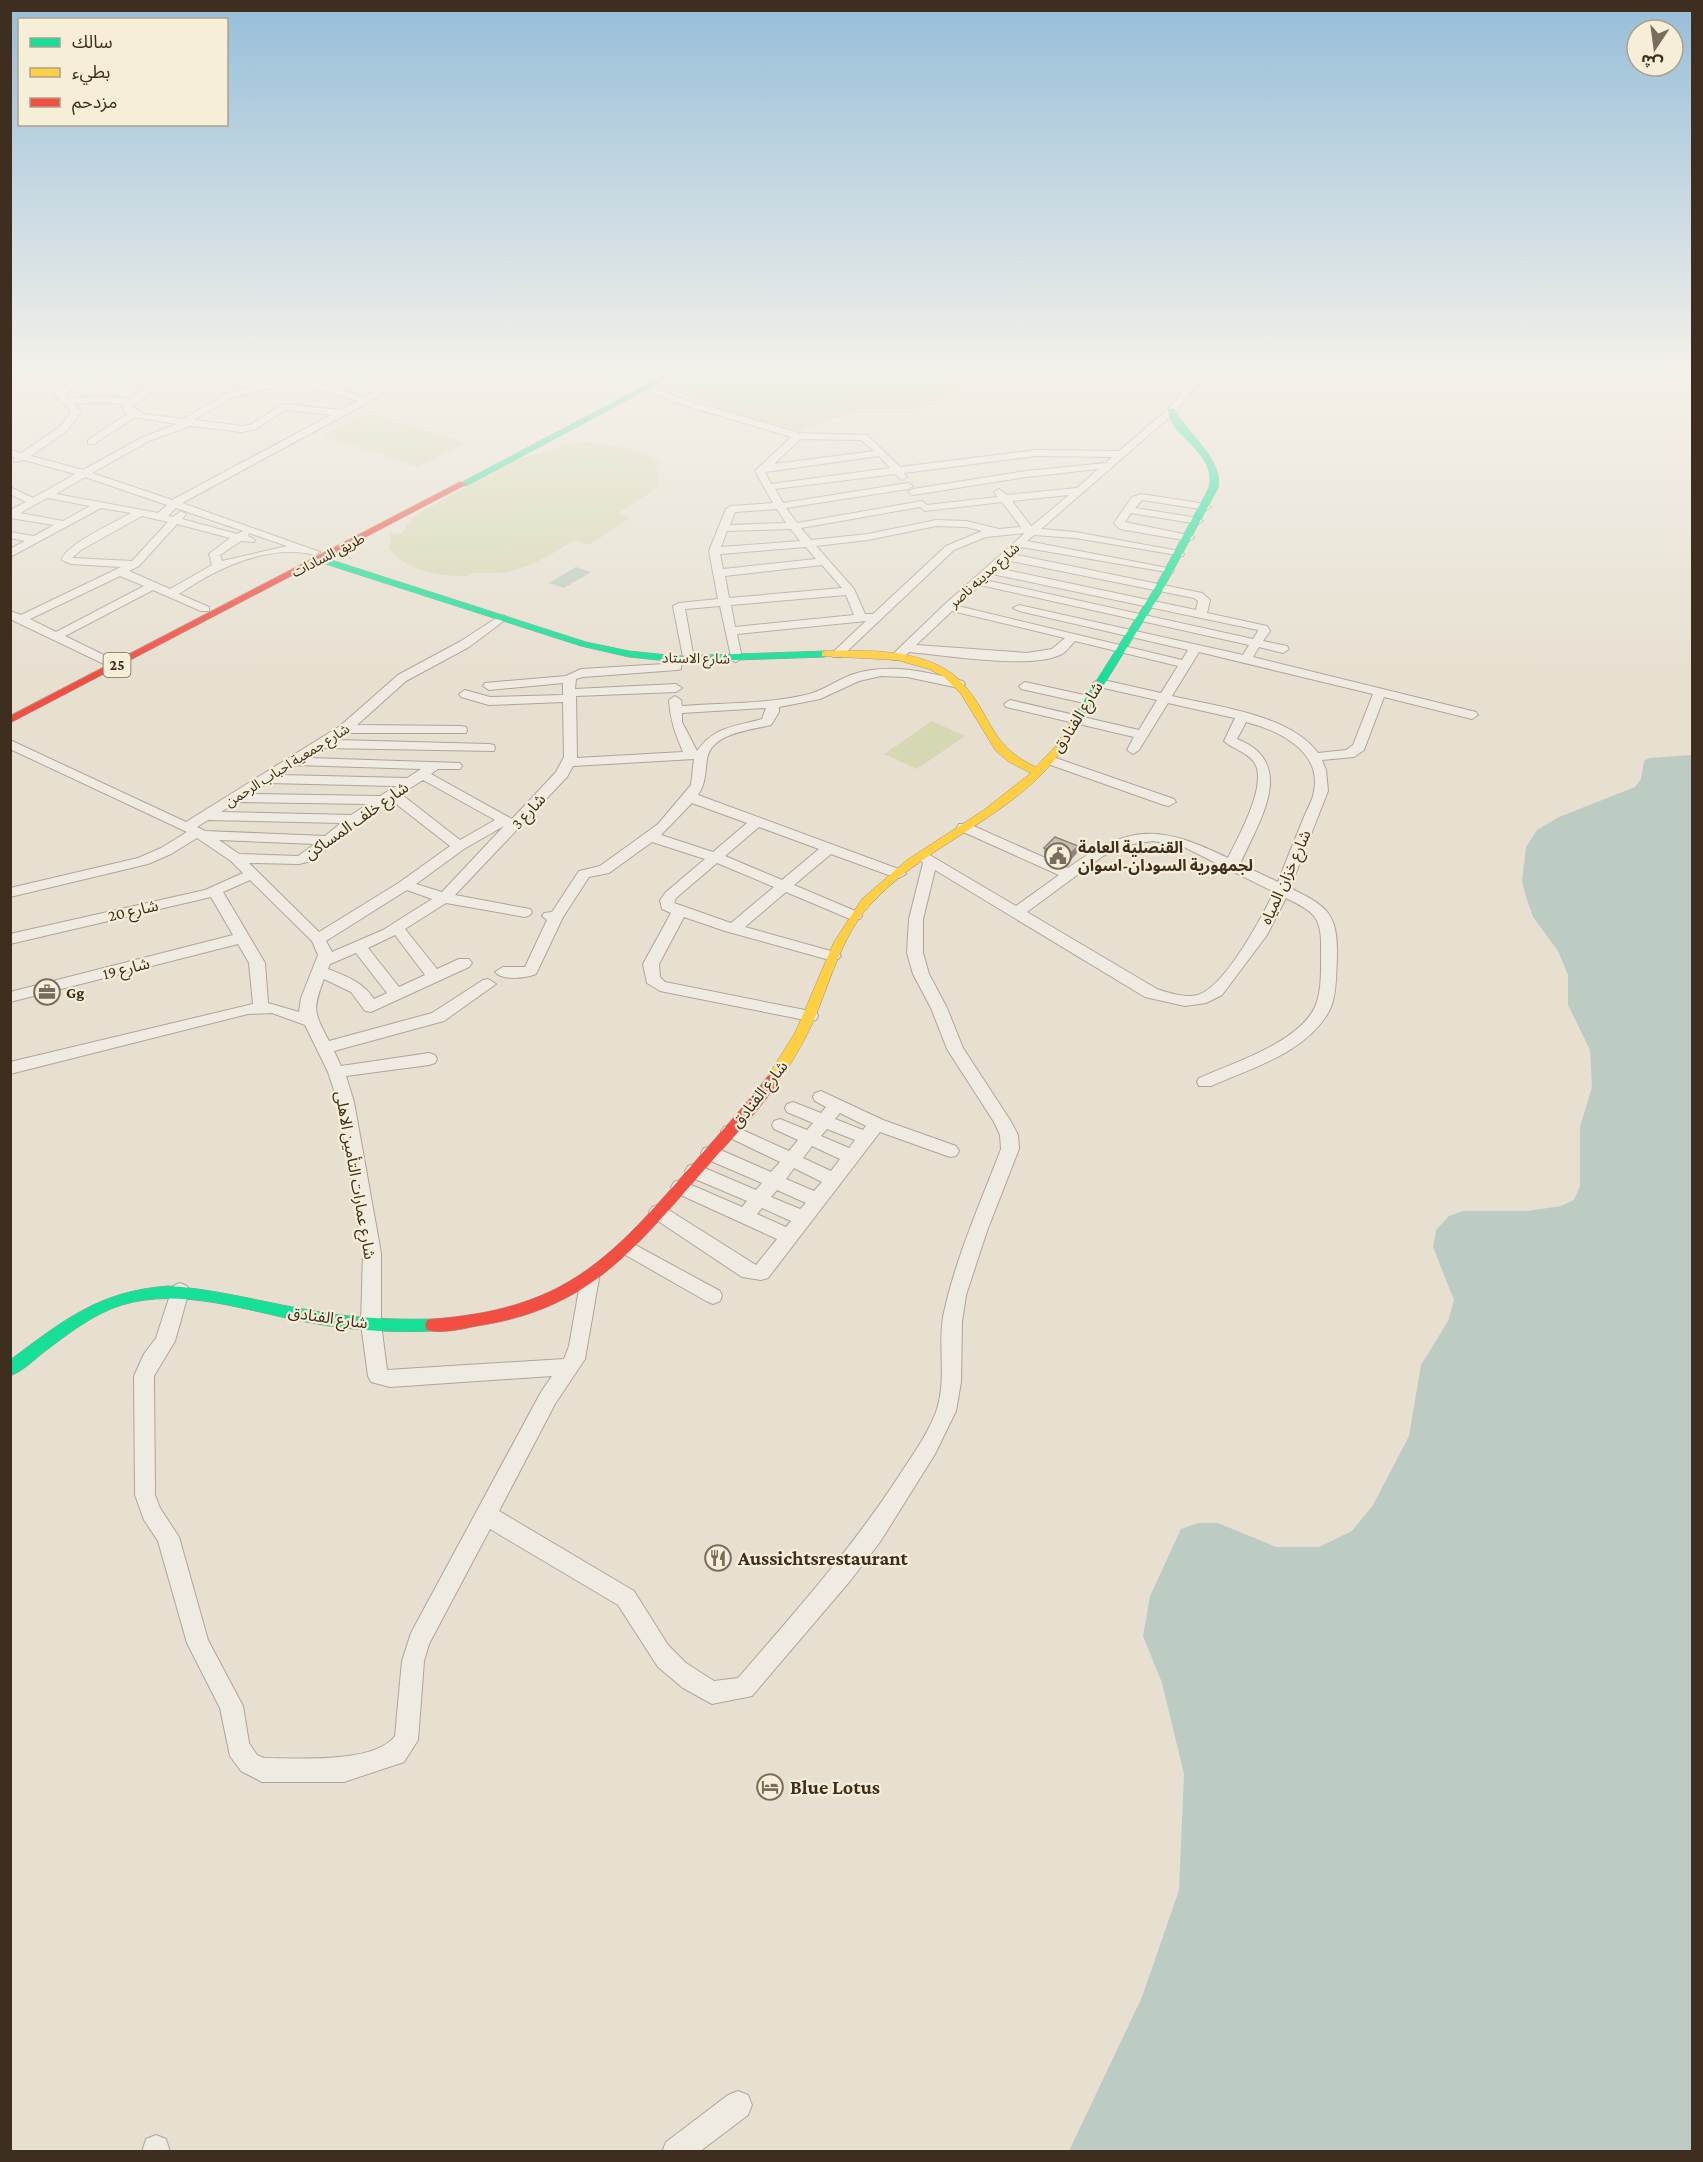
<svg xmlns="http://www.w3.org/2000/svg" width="1703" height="2162" font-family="'Crimson Pro','Noto Sans Arabic',serif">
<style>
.green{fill:#d6d7b3}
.cemetery{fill:#d1d1b3}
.water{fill:#bcccc2}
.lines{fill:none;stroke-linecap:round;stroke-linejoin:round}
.street-casing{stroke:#ada599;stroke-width:2}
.fast-casing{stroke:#9c958a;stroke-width:1}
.slow-casing{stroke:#9c958a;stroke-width:1}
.jam-casing{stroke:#9c958a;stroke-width:1}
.street{fill:#efebe3;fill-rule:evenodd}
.fast{fill:#16e098;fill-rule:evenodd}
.slow{fill:#ffcf43;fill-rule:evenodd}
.jam{fill:#f24e42;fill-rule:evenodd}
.wall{fill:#afa499}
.shaded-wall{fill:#8e867d}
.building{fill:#cbbfb2;stroke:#8e867d;stroke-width:1.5}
.labels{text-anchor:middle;stroke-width:4.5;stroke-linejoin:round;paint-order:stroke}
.far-street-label{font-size:14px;fill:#3d2e20;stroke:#f7eed8}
.shield{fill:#f7eed8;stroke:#756857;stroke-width:1.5}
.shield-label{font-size:15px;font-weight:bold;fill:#3d2e20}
.street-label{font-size:16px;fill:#3d2e20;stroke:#f7eed8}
.poi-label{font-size:16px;font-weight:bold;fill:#3d2e20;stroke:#f7eed8;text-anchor:start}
.near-poi-label{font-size:20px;font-weight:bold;fill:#3d2e20;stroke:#f7eed8;text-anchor:start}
</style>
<rect width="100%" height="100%" fill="#e7e0d1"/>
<g class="green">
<polygon points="371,413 467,443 417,467 321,435"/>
<path d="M577,442C606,443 633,447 659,462L655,465L660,477L658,486L648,494L618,513L630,518L589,545L575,540C554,553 532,566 508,572C498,574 487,573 476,573C471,574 468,577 463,576C439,576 403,570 389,548L391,533L402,534L410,520L421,512L515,460L559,448L560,444Z"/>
<polygon points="932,721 965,736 917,769 884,754"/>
</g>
<polygon class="cemetery" points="693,372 976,372 959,393 922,409 856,413 827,420 800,431 724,410 664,388"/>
<g class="water">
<polygon points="576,567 591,572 564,588 549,583"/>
<polygon points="1692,755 1692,2151 1069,2151 1142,1997 1179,1890 1184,1774 1162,1683 1143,1636 1150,1596 1181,1529 1198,1523 1218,1523 1276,1547 1319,1547 1352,1531 1373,1505 1409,1436 1421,1365 1448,1321 1454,1300 1433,1247 1436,1230 1449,1216 1463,1211 1528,1211 1561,1206 1574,1200 1580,1186 1580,1127 1592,1087 1590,1050 1568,1005 1568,975 1558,951 1533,917 1526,897 1522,881 1526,847 1537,830 1559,817 1635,787 1641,779 1644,761 1649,758"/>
</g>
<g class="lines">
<g class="street-casing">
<g id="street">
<path d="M86,372L158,378L167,372H177L132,407L145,414L183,419L227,393L278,380H309L365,397L407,372H417L369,402L182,503L320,552L315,555C270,543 216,568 179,594L209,607V611H201L153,590L65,636L110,658V664L106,665L10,619V611L21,615L121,567L71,564L62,560C63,546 117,521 131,513L101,508L10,557V549L25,541L10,538V532L34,536L54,525L10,518V510L26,502L10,494V487L33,498L75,474L24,460L14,462L15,457L10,456V450L21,453L61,426L71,411L54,394ZM89,378L151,383L128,399L96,396L69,399L65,394ZM278,386H308L358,401L340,410L283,404L250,425L242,426L194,420L233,397ZM96,402L124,404L122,407L127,414L88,440V444H94L135,417L177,424L143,437L83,470L31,456L68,430L81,411L74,404ZM285,410L331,415L172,500L92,473L149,441L190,426L242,432L256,429ZM85,477L167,505L158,513L56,494ZM47,498L90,506L63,521L20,513ZM176,508L243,531L237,534L182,519L186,514L181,511L173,517L168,516ZM142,516L168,522L132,561L72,558L81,550ZM177,524L230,538L209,554L212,565L170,589L129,571L139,566ZM249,533L287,546L222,561L220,555L241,541L254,542L255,540L248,536ZM120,576L144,586L56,632L30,619Z"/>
<path d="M1199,372H1208L1174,413L1041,529L1075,532L1179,551L1184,554L1183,556L1075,538L1034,535L1027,541L1168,568L1174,571L1172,573L1021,547L1012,554L1202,593L1210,600L1207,613L1267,626L1270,631L1263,641L1287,646L1289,649L1283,653L1259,647L1253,657L1476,712L1478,715L1472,719L1384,697L1364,750L1354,757L1322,760L1326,770L1328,791L1290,888C1327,906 1338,913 1337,957C1336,972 1337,992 1331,1007C1311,1051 1252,1068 1211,1086H1199L1197,1082L1199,1078C1233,1063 1298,1043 1315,1007C1322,991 1321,970 1321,953C1322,917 1316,913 1286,898L1267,935L1222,995L1206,1003L1185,1006L1145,997L935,870L923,919V953L929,974L947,1008L963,1048L1010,1120L1018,1135L1019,1149L987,1231L966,1295L962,1322L961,1382L956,1411L935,1454L880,1542L850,1581L752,1696L712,1704L683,1688L658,1667L618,1605L490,1529L429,1644L424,1661L418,1740L404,1762L344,1782H262L241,1771L230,1756L220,1708L187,1643L158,1541L144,1520L135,1495L134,1376L144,1354L156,1338L173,1286L180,1283L187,1286L189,1291L175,1341L154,1376L155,1495L160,1508L179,1537L208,1640L243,1706L249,1743L257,1755L264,1758C297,1758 374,1764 395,1736L402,1661L411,1633L541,1392L552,1376L390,1387L371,1382L368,1376L361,1324L363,1253L338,1102L328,1072L305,1025L272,1013L248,1014L10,1074V1062L253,1004L249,963L238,944L10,1002V992L233,935L211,897L10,944V934L205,890L243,873L231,861L197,838L171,854L148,864L10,897V888L138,858L161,848L187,832L10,749V740L186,822L340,726L398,675L461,641L501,615L505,616V620L469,647L406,681L357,725L461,726L466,727L467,730L466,733H348L336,740L489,744L494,745L495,748L494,751L324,748L308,758L460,763L462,766L460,769H438L431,774L512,819L556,772L564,757L563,702L489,705L461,697L459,694L465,690L490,697L563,695V683L489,690L483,686L485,683L566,676L581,669L681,663V669L677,670L583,677L576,679L575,689L676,684L682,688L676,692L576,696L577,758L683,752C675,733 670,719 669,700L675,696L681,700L682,706C722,703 765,704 805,695C821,692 835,681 851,675C888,662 926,672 963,681L965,684L959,688L907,677L881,676L859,681L820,699L779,707V712L771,725C751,730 711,733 707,759C705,773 706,783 698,795L904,871L906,874L899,878L894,877L831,854L794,885L860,913L862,916L860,919H850L786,892L745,927L838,953L841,956L838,959L833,961L725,931L684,917L659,964L660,977L665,982L810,1011L816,1012L818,1016L816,1020L810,1021L660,991L647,983L643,964L671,913L662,909L660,900L666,892L705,859L652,842L609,873L589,877L563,917L536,974C526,978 503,981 495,972L503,967H525L547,920L542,916L544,913L552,912L579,871L600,866L658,824L691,785L694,759L573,766L567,777L455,895L530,909L532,912L530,915L525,917L446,903L405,929L437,969L459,959H469L472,963L469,967L371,1012L365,1011L351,992L324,979C312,1010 314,1012 329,1041L432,1013L483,980L488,979L496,984L444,1021L334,1051L341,1066L429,1053L435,1055L437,1059L435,1063L429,1065L346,1076L354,1102L381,1253V1324L387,1370L564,1359L569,1346L581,1278L583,1273L590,1271L597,1273L599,1278L585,1359L555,1404L499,1511L634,1591L668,1645L686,1663L714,1681L738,1678C795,1612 849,1552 897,1479C911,1457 927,1436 936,1412C947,1381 938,1348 943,1317C955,1259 980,1204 1001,1149L1000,1135L994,1122L947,1049L931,1008L913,974L907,953L909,919L923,863L916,857L918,854H928L1016,906L1059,875L959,830L957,827L959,824H969L1068,868C1131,823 1160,825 1228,858C1238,837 1269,783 1254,762C1246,751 1232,749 1224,741L1235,718L1230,717L1168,703L1139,750L1133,754L1127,750L1134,737L1006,707L1004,704L1010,700L1139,730L1157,700L1095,686L1093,683L1099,679L1161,693L1178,666L1075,641C1071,645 1067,651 1062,654C1032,670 944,655 909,652L901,660H893V654L944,605L1025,533L986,537L954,550L841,657H833L831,654L866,621L737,634L742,658L736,662L732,661L720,606L685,609L694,659L692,662H684L673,606L679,603L718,599L709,551L726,509L731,506L773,503L755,471L791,437L674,402L642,388L650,386L680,398L799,433L867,435L900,467L1036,450L1119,451L1168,409ZM800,439L861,440L874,451L774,464ZM879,456L890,468L771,484L765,472ZM1036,456L1112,457L1106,463L1026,471L913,489L908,492L913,495L1026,477L1098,469L1077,488L1007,495L999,489L994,492L997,497L927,505L922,501L797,523L786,508L908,489L913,486L908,483L783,503L775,489L895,474L902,480L907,477L904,473ZM1069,495L1033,525L1031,526L1012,501ZM1002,502L1021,527L999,529L966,521L936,520L868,534L811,540L801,528L920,507L925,511ZM777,509L786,523L730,525L735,512ZM936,526L966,527L982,531L946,546L873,614H865L854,589L816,546L868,540ZM791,529L800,541L721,547L727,531ZM806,547L816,559L723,569L720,554ZM1006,560L1194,598L1198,601L1196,610L997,568ZM822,565L842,588L729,598L725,576ZM992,574L1258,630V631L1253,639L985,580ZM980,585L1249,645L1243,655L1019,605L1013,608L1019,611L1188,650L1182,660L958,606ZM846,595L854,615L735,627L731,605ZM952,611L1065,638L1052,649L1027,653L916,645ZM1199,652L1373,694L1353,745L1346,750L1318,753C1289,714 1217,707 1172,696ZM766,708L762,719C734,727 715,726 697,751L682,722V713ZM1246,722C1278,730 1322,751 1314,791C1313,800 1307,809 1304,817C1295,839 1286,861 1278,882L1240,864C1258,823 1299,763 1237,739ZM296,765L421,769L407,778L280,775ZM423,780L495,820L460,840L401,794ZM268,783L396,786L380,796L250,794ZM391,800L450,846L400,882L319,932L249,863L299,864L311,861L359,822ZM237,802L368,804L351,815L221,812ZM692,803L747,823L713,852L661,835ZM208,820L341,823L325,836L205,831L197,827ZM504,826L442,892L416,884L464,849ZM759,827L819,849L782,880L725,856ZM219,840L315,844L298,856L239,854ZM1153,841L1182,846L1274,892C1262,917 1225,987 1198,995C1184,998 1169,993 1157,989L1027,912L1103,856L1126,845ZM717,863L774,887L731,923L674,903L676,898ZM250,880L312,941L318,955L301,998L299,1012L268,1003L265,963L223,892ZM407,890L432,899L383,930L332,952L326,941ZM395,935L425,975L399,987L368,948ZM356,953L387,993L374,999C363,982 346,976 328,969L330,964Z"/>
<polygon points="1657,372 1670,372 1672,374 1668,377"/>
<polygon points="1141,494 1206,504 1211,507 1206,510 1142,500 1135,508 1198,518 1203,521 1198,524 1131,513 1125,522 1193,536 1194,538 1189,541 1120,529 1114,523 1132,497"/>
<polygon points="1025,682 1093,697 1095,700 1089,704 1021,689 1019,686"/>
<polygon points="1050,756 1174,799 1176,802 1169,806 1164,805 1045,763 1043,760"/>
<path d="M821,1091L883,1120L956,1146L959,1151L956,1156L950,1157L880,1132L768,1278L761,1280L742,1277L652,1217L649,1212L652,1207L658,1205L664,1207L756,1265L777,1239L674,1192L671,1187L674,1182L680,1180L742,1207L747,1201L688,1176L685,1171L688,1166L694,1164L700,1166L756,1190L762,1183L704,1158L701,1153L704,1148L710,1147L716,1148L771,1172L780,1162L724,1135L721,1131L724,1127L730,1125L736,1127L789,1151L798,1140L774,1129L772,1125L774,1121L780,1119L807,1130L813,1123L787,1112L785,1108L787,1104L793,1102L821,1113L826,1107L815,1101L813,1097L815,1093ZM840,1113L866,1126L863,1130L835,1119ZM827,1129L855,1140L849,1148L821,1136ZM812,1146L840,1159L831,1171L803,1158ZM794,1168L822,1182L814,1191L786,1179ZM777,1190L806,1203L800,1209L771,1197ZM762,1208L791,1221L786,1227L757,1214Z"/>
<polygon points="628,1241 720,1291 722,1296 720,1301 713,1304 706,1301 622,1253 619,1248 622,1243"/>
<polygon points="738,2091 748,2095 752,2105 748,2115 699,2152 662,2152 666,2142 728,2095"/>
<polygon points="156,2135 166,2139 170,2152 142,2152 146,2139"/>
</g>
</g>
<g class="fast-casing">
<g id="fast">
<polygon points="671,372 680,372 466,486 459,484"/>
<path d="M1168,409H1174C1187,433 1224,460 1218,488L1162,591L1082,720H1074L1073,718L1153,591L1209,488C1218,451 1169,438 1168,409Z"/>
<polygon points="319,556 586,642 629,651 678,656 825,651 830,654 825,657 678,662 629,657 581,646 316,561 315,559"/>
<path d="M168,1286C216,1289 262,1302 309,1310C350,1318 391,1320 433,1319L439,1320L441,1325L439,1330L433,1331C390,1333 348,1330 306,1322C246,1311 182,1287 122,1305C93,1314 68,1334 44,1352C34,1360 23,1371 10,1376V1360C64,1320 99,1291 168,1286Z"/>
</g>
</g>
<g class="slow-casing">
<path id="slow" d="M825,651C869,650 934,648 965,686C993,719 991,747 1036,767L1055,747L1074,716L1078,715L1083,718C1070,740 1058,758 1040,776C989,826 918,852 870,905C840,938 830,984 812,1024C803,1044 791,1064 778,1082L773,1084L766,1079L795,1033L834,942L862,899L907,860L984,810L1031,773L1009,762L996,751L961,694L944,677L929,669L897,660L822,656V652Z"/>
</g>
<g class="jam-casing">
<g id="jam">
<polygon points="460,482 467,484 10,723 10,716"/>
<path d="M773,1074L780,1079C759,1112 729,1141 704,1170C634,1249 590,1309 477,1326C462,1329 442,1334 427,1330L425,1325L427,1320L433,1319C560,1309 605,1265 685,1173C713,1140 742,1110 768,1076Z"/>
</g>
</g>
<use href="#street" class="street"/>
<use href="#fast" class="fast"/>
<use href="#slow" class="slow"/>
<use href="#jam" class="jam"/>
</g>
<polygon class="wall" points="1044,848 1077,853 1066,865 1044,855"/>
<polygon class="shaded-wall" points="1078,846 1077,853 1066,865 1067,857"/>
<polygon class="building" points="1055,837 1078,846 1067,857 1044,848"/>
<linearGradient id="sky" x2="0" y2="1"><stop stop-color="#96bed9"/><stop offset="0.55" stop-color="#f4f1ea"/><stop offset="1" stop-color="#f4f1ea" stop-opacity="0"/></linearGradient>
<rect width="1703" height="675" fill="url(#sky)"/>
<defs>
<g id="civic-ring" transform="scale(1.35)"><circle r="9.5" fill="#f7eed8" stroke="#786c5e" stroke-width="1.5"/><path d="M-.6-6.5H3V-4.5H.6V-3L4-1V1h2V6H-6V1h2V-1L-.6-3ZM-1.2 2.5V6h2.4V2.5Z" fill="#786c5e"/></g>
<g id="office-ring" transform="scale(1.35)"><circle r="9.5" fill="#f7eed8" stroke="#786c5e" stroke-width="1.5"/><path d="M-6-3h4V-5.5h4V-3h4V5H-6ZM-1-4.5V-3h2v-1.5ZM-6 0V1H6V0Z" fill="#786c5e"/></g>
<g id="restaurant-ring" transform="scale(1.35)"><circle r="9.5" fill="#f7eed8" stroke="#786c5e" stroke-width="1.5"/><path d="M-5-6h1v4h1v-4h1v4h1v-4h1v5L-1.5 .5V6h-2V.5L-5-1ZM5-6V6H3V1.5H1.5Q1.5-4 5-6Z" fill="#786c5e"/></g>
<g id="hotel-ring" transform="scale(1.35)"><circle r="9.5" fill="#f7eed8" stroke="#786c5e" stroke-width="1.5"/><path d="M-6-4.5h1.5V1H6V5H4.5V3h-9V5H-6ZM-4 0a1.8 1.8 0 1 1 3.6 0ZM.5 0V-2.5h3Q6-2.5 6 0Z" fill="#786c5e"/></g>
</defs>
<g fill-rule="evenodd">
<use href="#civic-ring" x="1058" y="856"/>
<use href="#office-ring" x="47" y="992"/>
<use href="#restaurant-ring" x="718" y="1558"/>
<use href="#hotel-ring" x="770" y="1787"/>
</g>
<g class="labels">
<g class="far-street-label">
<text transform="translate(328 555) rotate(-27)" y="5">طريق السادات</text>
<text transform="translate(984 575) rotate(-42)" y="5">شارع مدينه ناصر</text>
<text transform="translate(696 658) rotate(1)" y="5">شارع الاستاد</text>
<text transform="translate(287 765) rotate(-32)" y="5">شارع جمعية احباب الرحمن</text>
</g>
<rect class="shield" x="103.5" y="653" width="27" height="24" rx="4.5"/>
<g class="shield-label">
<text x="117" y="670">25</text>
</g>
<g class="street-label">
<text transform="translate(1077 717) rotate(-58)" y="6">شارع الفنادق</text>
<text transform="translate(528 811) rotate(-47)" y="6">شارع 3</text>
<text transform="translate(356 820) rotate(-35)" y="6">شارع خلف المساكن</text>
<text transform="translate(1285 877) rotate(-66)" y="6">شارع خزان المياه</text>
<text transform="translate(133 910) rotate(-13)" y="6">شارع 20</text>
<text transform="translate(126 968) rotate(-14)" y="6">شارع 19</text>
<text transform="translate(759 1094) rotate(-52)" y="6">شارع الفنادق</text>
<text transform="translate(356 1175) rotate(80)" y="6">شارع عمارات التأمين الاهلى</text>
<text transform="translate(328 1317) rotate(8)" y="6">شارع الفنادق</text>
</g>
<g class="poi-label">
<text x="1078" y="853">القنصلية العامة<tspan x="1078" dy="18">لجمهورية السودان-اسوان</tspan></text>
<text x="66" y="998">Gg</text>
</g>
<g class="near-poi-label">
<text x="738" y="1565">Aussichtsrestaurant</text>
<text x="790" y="1794">Blue Lotus</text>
</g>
</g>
<rect width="1703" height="2162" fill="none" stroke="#3d2e20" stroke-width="24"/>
<rect x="18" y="18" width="210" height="108" fill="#f7eed8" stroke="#ada18e" stroke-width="1.5"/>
<rect x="30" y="38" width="30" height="9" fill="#16e098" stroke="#ada18e" stroke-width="1.5"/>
<text x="72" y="48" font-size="18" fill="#3d2e20">سالك</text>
<rect x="30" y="68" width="30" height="9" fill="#ffcf43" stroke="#ada18e" stroke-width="1.5"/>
<text x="72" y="78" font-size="18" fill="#3d2e20">بطيء</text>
<rect x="30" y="98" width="30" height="9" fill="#f24e42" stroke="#ada18e" stroke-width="1.5"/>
<text x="72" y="108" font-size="18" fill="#3d2e20">مزدحم</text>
<g transform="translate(1655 48) rotate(193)"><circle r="28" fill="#f7eed8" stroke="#ada18e" stroke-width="1.5"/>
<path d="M0-4.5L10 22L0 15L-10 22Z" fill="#786c5e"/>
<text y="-9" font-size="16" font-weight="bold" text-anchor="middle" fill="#3d2e20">ش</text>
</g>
</svg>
